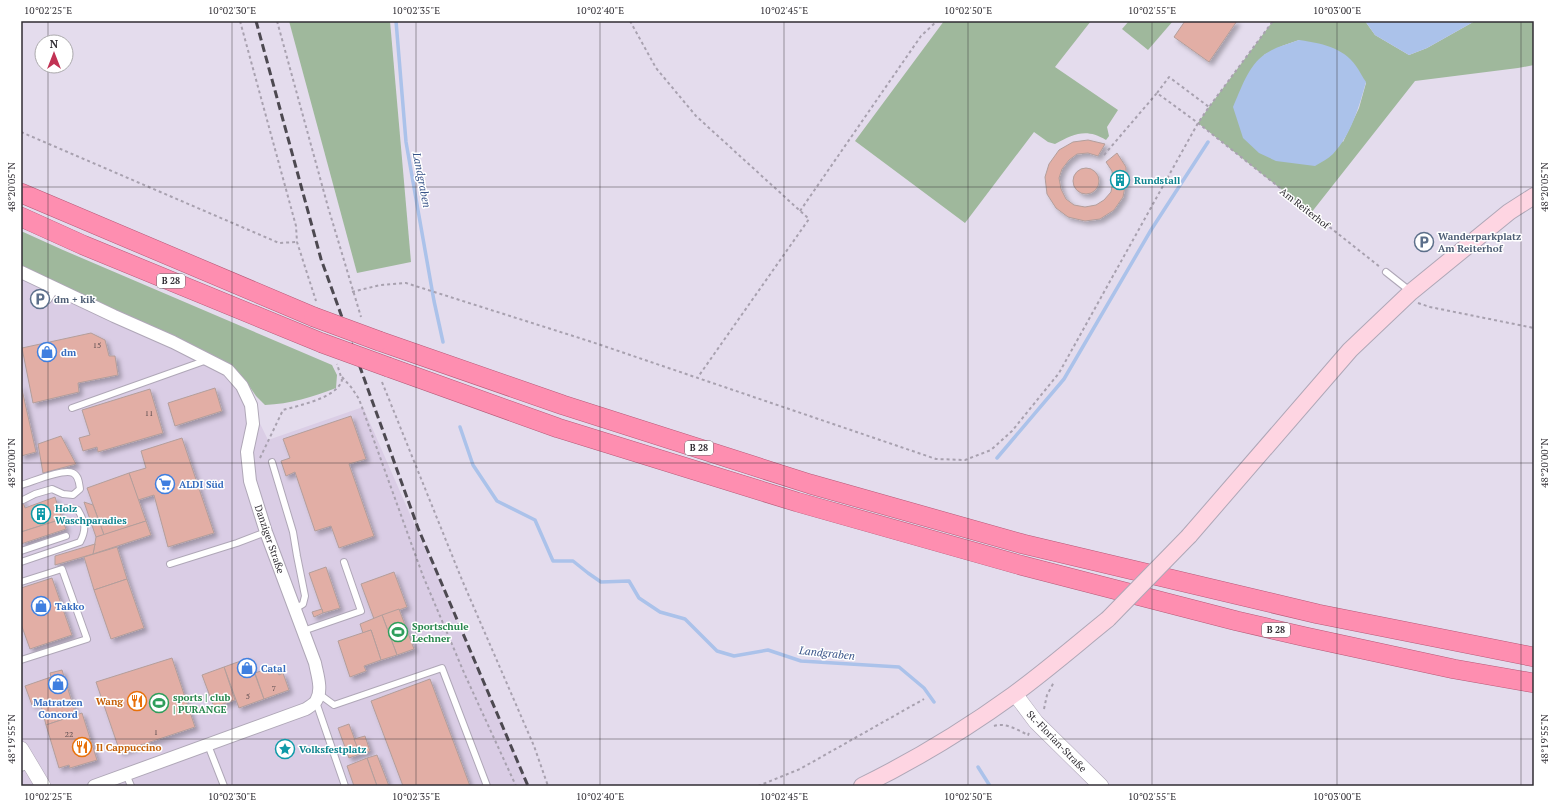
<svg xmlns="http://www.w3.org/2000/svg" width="1555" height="807" font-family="'PT Serif',serif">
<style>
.built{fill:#dacde5}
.green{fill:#9fb89c;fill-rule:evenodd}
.water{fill:#abc2ea}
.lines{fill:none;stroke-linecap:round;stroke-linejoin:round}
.stream{stroke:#abc2ea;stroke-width:3.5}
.building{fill:#e2aea5;stroke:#b39e9b;filter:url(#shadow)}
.service-casing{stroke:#afa7b7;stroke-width:8}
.minor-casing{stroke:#afa7b7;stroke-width:14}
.tertiary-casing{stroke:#afa7b7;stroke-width:16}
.secondary-casing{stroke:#afa7b7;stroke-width:18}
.trunk-casing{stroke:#b55a78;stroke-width:20}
.path{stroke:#a8a1af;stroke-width:2;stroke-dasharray:3 3;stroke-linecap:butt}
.service{stroke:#fff;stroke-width:6}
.minor{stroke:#fff;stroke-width:12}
.tertiary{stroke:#fff;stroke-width:15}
.secondary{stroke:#fed5e2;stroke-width:16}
.trunk{stroke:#fe8eb0;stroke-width:19}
.rail{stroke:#4d4951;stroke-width:3;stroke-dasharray:8 4;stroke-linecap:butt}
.secondary-bridge-casing{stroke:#afa7b7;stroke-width:18;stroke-linecap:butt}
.trunk-bridge-casing{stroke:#b55a78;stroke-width:20;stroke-linecap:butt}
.secondary-bridge{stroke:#fed5e2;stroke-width:16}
.trunk-bridge{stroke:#fe8eb0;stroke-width:19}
.ticks{fill:none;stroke:#302d33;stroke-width:1;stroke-opacity:0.45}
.labels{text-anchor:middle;stroke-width:3;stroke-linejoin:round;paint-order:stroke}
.number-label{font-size:8px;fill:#5c4d50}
.shield{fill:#fff;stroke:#6e6c70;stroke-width:1}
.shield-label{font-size:9px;font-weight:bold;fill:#302d33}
.culture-label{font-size:10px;font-weight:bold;fill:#0d838f;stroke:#fff;text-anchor:start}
.street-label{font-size:10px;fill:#302d33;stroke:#fff}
.service-label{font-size:10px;font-weight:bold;fill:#4e5e75;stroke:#fff;text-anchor:start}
.shop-label{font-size:10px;font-weight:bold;fill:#366cbe;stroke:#fff;text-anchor:start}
.leisure-label{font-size:10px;font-weight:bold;fill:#27864d;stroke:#fff;text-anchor:start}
.food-label{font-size:10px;font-weight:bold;fill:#c56008;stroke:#fff;text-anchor:end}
.water-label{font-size:11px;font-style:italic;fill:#375388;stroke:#fff}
.neatline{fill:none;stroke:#302d33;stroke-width:1.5}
.ticks-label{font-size:10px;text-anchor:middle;fill:#302d33}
</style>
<defs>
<filter id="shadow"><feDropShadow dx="3.5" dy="3.5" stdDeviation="2" flood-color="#0004"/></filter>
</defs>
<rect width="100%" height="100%" fill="#e4dced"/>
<polygon class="built" points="21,272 228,370 251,405 268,440 363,407 529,786 21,786"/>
<g class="green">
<polygon points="289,21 390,21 411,262 357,273"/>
<path d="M944,21H1091L1055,67L1118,110L1107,127L1109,136L1106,140C1086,128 1074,134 1055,144L1048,142L1034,132L965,223L855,141Z"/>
<polygon points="1129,21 1173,21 1148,50 1122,29"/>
<path d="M1273,21H1365L1375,35L1409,55L1427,48L1475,21H1534V65L1518,68L1415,81L1311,213L1198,123L1209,107ZM1299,40L1366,83L1359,108L1343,142L1264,55L1282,46Z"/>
<path d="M21,231L63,250L332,365L337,375L336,388C313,397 290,404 265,405L256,396L245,380L228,367L21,269Z"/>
</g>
<g class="water">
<polygon points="1365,21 1475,21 1427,48 1409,55 1375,35"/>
<path d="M1299,40C1320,43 1343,47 1356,66C1360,71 1362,77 1366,82C1359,107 1351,135 1333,154C1328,159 1321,162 1315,166L1276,161L1259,153L1243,138L1233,107C1241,89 1248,66 1265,54C1275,47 1288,44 1299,40Z"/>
</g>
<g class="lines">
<g class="stream">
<polyline points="396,21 406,142 434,301 443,342"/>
<polyline points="460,427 473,465 497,501 535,520 553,561 573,561 588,573 601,582 629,581 639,598 660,612 685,619 717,651 734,656 768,650 801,661 899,667 924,688 934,702"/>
<polyline points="997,458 1064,379 1151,230 1208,142"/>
<polyline points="978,767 990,786"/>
</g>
</g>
<g class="building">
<polygon points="1185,21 1237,21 1209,62 1174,37"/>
<polygon points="1088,140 1105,144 1098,156 1088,153 1077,154 1069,160 1062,169 1059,178 1061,189 1066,199 1074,205 1085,207 1096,205 1104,200 1111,192 1113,181 1112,171 1106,162 1117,153 1126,167 1126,181 1123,197 1114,210 1100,219 1085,221 1068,217 1056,208 1047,194 1045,177 1049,164 1059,150 1073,142"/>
<circle cx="1086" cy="181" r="13"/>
<polygon points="91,333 105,340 109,356 115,356 118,375 78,383 79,392 33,403 22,348"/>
<polygon points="21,385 36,452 21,456"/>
<polygon points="215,388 222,411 175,426 168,403"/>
<polygon points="150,389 163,433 98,452 97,447 83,451 79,438 90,435 82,410"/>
<polygon points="351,416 366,459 349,464 374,536 339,548 331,526 315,531 295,472 286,476 281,461 290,458 283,439"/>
<polygon points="61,436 76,464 43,473 38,444"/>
<polygon points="182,438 214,533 168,547 154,495 138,500 129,473 146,468 141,451"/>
<polygon points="129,473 146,521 104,535 87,488"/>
<polygon points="21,496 25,508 55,497 62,519 21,532"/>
<polygon points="84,502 93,505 104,535 96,537"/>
<polygon points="62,519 66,529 21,544 21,532"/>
<polygon points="146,521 151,535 93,554 96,537"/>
<polygon points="95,544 93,554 55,565 55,556"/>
<polygon points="117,547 127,579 94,590 84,557"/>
<polygon points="326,567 340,608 323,613 309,573"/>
<polygon points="394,572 407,607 374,619 361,584"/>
<polygon points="52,578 72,635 30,649 21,624 21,588"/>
<polygon points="127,579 144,628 111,639 94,590"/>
<polygon points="322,609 323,613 314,617 312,612"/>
<polygon points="399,609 414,649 397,655 382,615"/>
<polygon points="382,615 397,655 381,660 371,630 363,633 360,624"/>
<polygon points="371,630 381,660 364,666 366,671 350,677 338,641"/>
<polygon points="172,658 195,727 120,752 96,682"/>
<polygon points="249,658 264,699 239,708 224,667"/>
<polygon points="275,666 279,675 283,673 289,690 264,699 255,673"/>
<polygon points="224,667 235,700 214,707 202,675"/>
<polygon points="62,670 76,715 46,725 40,702 32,705 25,686 51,677 50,673"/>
<polygon points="430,679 470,786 403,786 371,701"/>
<polygon points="82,713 97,760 70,768 69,765 59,768 46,725"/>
<polygon points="349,724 360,754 349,758 338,728"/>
<polygon points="365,736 370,751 360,754 354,739"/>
<polygon points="377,755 389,786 377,786 367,758"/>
<polygon points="367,758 377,786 354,786 347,766"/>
</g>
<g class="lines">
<g class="service-casing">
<g id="service">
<polyline points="1386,272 1410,291"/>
<polyline points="48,300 56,288"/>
<polyline points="72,408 207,360"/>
<polyline points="272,462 293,532 297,556 305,596 303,604 295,609"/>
<path d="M21,485C32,482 63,468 73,473C79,476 79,483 80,489L73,495L63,494L52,489L35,494L23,500"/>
<polyline points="21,551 66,536"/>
<path d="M21,562L80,542C87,529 85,522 78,510L70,508L59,509"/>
<polyline points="170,564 237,543 266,532"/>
<polyline points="21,582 62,569 87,639 21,660"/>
<polyline points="303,631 361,611 344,562"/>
<polyline points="319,694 334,705 442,668 487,786"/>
<polyline points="316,702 345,786"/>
<polyline points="208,745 224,786"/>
<polyline points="21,768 31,765"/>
<polyline points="126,774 131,786"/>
</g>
</g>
<g class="minor-casing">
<path id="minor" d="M21,272L114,316L173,342L228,370L242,386L251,405L253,424L247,452L250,481L266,532L315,663C317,674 323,690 316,701C314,704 309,707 306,709L94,786"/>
</g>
<g class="tertiary-casing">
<g id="tertiary">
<polyline points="1015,694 1036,722 1101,786"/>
<polyline points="21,749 43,786"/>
</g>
</g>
<g class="secondary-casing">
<g id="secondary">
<polyline points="1189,536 1350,350 1411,292 1509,212 1534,196"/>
<path d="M862,786C915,760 966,729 1013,695C1046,671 1077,644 1108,619"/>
</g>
</g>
<g class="trunk-casing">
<g id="trunk">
<polyline points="21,193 314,317"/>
<polyline points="21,217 83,245 322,343"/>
<polyline points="379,341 563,405 810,484 1023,544 1318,614 1534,657"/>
<polyline points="388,367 558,428 797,502 1020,565 1237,621 1306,637 1454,669 1534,683"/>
</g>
</g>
<g class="path">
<polyline points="240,21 296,226 297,242 316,301"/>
<polyline points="277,21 328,207 361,317"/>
<polyline points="630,21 656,68 696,116 809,219 698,377"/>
<polyline points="1157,93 1169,77 1209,107"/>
<polyline points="21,132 279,243 297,242"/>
<polyline points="1104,155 1157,93 1198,123 1380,267"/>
<polyline points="800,211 921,36 937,21"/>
<polyline points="352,292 380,285 406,283 592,342 936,459 965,460 991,450 1012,431 1059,373 1198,123 1209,107 1273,21"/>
<polyline points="1418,303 1430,307 1534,328"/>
<polyline points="342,377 351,387 359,399 423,576 465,675 516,786"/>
<polyline points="382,382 462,580 534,746 548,786"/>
<path d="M260,458L283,410C300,405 337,398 342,380L337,364"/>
<polyline points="1044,709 1047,695 1054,682"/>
<path d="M994,726C1005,722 1018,730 1028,735L1029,733"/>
<polyline points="758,786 800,769 924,699"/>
</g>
<use href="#service" class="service"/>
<use href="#minor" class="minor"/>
<use href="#tertiary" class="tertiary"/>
<use href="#secondary" class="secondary"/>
<use href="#trunk" class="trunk"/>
<polyline class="rail" points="256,21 321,259 418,528 528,786"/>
<g class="secondary-bridge-casing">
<polyline id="secondary-bridge" points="1108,619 1189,536"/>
</g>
<g class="trunk-bridge-casing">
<g id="trunk-bridge">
<polyline points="314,317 379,341"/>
<polyline points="322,343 388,367"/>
</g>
</g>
<use href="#secondary-bridge" class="secondary-bridge"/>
<use href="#trunk-bridge" class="trunk-bridge"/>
</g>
<path class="ticks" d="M48,21V42M232,21V786M416,21V786M600,21V786M784,21V786M968,21V786M1152,21V786M1337,21V786M1521,21V786M48,66V786M21,187H1534M21,463H1534M21,739H1534"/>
<defs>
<g id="building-ring" transform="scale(1)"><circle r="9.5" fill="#fff" stroke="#0f9aa8" stroke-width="1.5"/><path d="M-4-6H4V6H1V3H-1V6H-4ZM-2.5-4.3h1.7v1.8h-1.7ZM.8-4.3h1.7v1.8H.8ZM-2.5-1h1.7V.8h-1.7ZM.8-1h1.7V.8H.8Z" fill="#0f9aa8"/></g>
<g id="parking-ring" transform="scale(1)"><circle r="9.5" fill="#fff" stroke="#5c6f8a" stroke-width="1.5"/><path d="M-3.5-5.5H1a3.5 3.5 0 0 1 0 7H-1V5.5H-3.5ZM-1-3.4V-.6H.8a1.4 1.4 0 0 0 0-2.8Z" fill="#5c6f8a"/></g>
<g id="shop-ring" transform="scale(1)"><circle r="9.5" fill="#fff" stroke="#3f7fe0" stroke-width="1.5"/><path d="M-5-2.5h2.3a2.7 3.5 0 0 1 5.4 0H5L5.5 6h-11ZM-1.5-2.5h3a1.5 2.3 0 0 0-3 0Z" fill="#3f7fe0"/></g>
<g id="supermarket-ring" transform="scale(1)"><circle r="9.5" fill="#fff" stroke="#3f7fe0" stroke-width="1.5"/><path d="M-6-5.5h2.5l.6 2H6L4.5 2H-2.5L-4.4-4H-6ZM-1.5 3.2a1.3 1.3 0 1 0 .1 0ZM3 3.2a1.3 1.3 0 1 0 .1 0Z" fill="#3f7fe0"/></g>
<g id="stadium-ring" transform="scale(1)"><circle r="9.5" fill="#fff" stroke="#2e9e5b" stroke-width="1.5"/><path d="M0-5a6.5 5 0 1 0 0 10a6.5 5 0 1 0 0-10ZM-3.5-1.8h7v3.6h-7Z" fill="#2e9e5b"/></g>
<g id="restaurant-ring" transform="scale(1)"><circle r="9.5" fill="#fff" stroke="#e8710a" stroke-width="1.5"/><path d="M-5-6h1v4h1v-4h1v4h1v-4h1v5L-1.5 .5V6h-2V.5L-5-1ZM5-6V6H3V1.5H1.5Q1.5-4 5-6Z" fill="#e8710a"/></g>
<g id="sight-ring" transform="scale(1)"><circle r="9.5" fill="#fff" stroke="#0f9aa8" stroke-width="1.5"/><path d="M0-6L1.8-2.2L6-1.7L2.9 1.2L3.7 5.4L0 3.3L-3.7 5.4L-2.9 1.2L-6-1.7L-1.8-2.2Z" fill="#0f9aa8"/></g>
</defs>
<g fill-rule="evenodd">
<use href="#building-ring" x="1120" y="180"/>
<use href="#parking-ring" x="1424" y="242"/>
<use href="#parking-ring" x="40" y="299"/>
<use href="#shop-ring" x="47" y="352"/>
<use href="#supermarket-ring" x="165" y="484"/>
<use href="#building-ring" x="41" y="514"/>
<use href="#shop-ring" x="41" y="606"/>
<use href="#stadium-ring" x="398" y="632"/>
<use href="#shop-ring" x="247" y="668"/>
<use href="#shop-ring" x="58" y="684"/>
<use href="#restaurant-ring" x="137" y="701"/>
<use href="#stadium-ring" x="159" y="703"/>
<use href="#restaurant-ring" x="82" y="747"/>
<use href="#sight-ring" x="285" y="749"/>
</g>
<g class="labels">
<g class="number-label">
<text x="97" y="348">15</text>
<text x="149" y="416">11</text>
<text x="274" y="691">7</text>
<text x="248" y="699">5</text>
<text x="156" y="735">1</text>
<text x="69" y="737">22</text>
</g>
<g class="shield">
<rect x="157" y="274" width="28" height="14" rx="3"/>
<rect x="685" y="441" width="28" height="14" rx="3"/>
<rect x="1262" y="623" width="28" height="14" rx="3"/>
</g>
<g class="shield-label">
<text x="171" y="284">B 28</text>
<text x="699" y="451">B 28</text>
<text x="1276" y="633">B 28</text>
</g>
<g class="culture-label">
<text x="1134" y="184">Rundstall</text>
<text x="55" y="512">Holz<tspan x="55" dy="12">Waschparadies</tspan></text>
<text x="299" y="753">Volksfestplatz</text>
</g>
<g class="street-label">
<text transform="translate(1305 208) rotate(38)" y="4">Am Reiterhof</text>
<text transform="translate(270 539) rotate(71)" y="4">Danziger Straße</text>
<text transform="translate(1057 741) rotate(46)" y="4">St.-Florian-Straße</text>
</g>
<g class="service-label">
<text x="1438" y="240">Wanderparkplatz<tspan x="1438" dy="12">Am Reiterhof</tspan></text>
<text x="54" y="303">dm + kik</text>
</g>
<g class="shop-label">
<text x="61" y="356">dm</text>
<text x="179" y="488">ALDI Süd</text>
<text x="55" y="610">Takko</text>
<text x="261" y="672">Catal</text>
<text x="58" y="706" text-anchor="middle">Matratzen<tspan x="58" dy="12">Concord</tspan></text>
</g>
<g class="leisure-label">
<text x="412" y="630">Sportschule<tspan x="412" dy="12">Lechner</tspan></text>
<text x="173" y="701">sports | club<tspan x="173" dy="12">| PURANGE</tspan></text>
</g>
<g class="food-label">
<text x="123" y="705">Wang</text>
<text x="96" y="751" text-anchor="start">Il Cappuccino</text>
</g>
<g class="water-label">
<text transform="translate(422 180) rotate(79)" y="4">Landgraben</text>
<text transform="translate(827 653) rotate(6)" y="4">Landgraben</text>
</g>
</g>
<rect width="1555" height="807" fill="none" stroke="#ffffff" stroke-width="44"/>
<g transform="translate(54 54)"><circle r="19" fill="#ffffff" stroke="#acabad"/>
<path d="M0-3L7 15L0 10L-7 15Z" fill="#c13254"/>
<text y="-6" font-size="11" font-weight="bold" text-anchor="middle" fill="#302d33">N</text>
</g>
<rect x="22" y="22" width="1511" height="763" class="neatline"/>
<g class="ticks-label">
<text x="48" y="14">10°02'25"E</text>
<text x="232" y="14">10°02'30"E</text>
<text x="416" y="14">10°02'35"E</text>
<text x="600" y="14">10°02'40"E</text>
<text x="784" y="14">10°02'45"E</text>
<text x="968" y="14">10°02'50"E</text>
<text x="1152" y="14">10°02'55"E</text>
<text x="1337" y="14">10°03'00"E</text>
<text transform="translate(11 187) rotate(-90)" y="4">48°20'05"N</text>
<text transform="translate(1544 187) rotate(-90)" y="4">48°20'05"N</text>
<text transform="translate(11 463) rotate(-90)" y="4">48°20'00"N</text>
<text transform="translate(1544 463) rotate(-90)" y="4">48°20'00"N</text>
<text transform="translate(11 739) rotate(-90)" y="4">48°19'55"N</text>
<text transform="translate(1544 739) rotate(-90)" y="4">48°19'55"N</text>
<text x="48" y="800">10°02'25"E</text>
<text x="232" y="800">10°02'30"E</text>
<text x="416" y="800">10°02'35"E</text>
<text x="600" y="800">10°02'40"E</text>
<text x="784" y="800">10°02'45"E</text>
<text x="968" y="800">10°02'50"E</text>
<text x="1152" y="800">10°02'55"E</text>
<text x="1337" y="800">10°03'00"E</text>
</g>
</svg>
